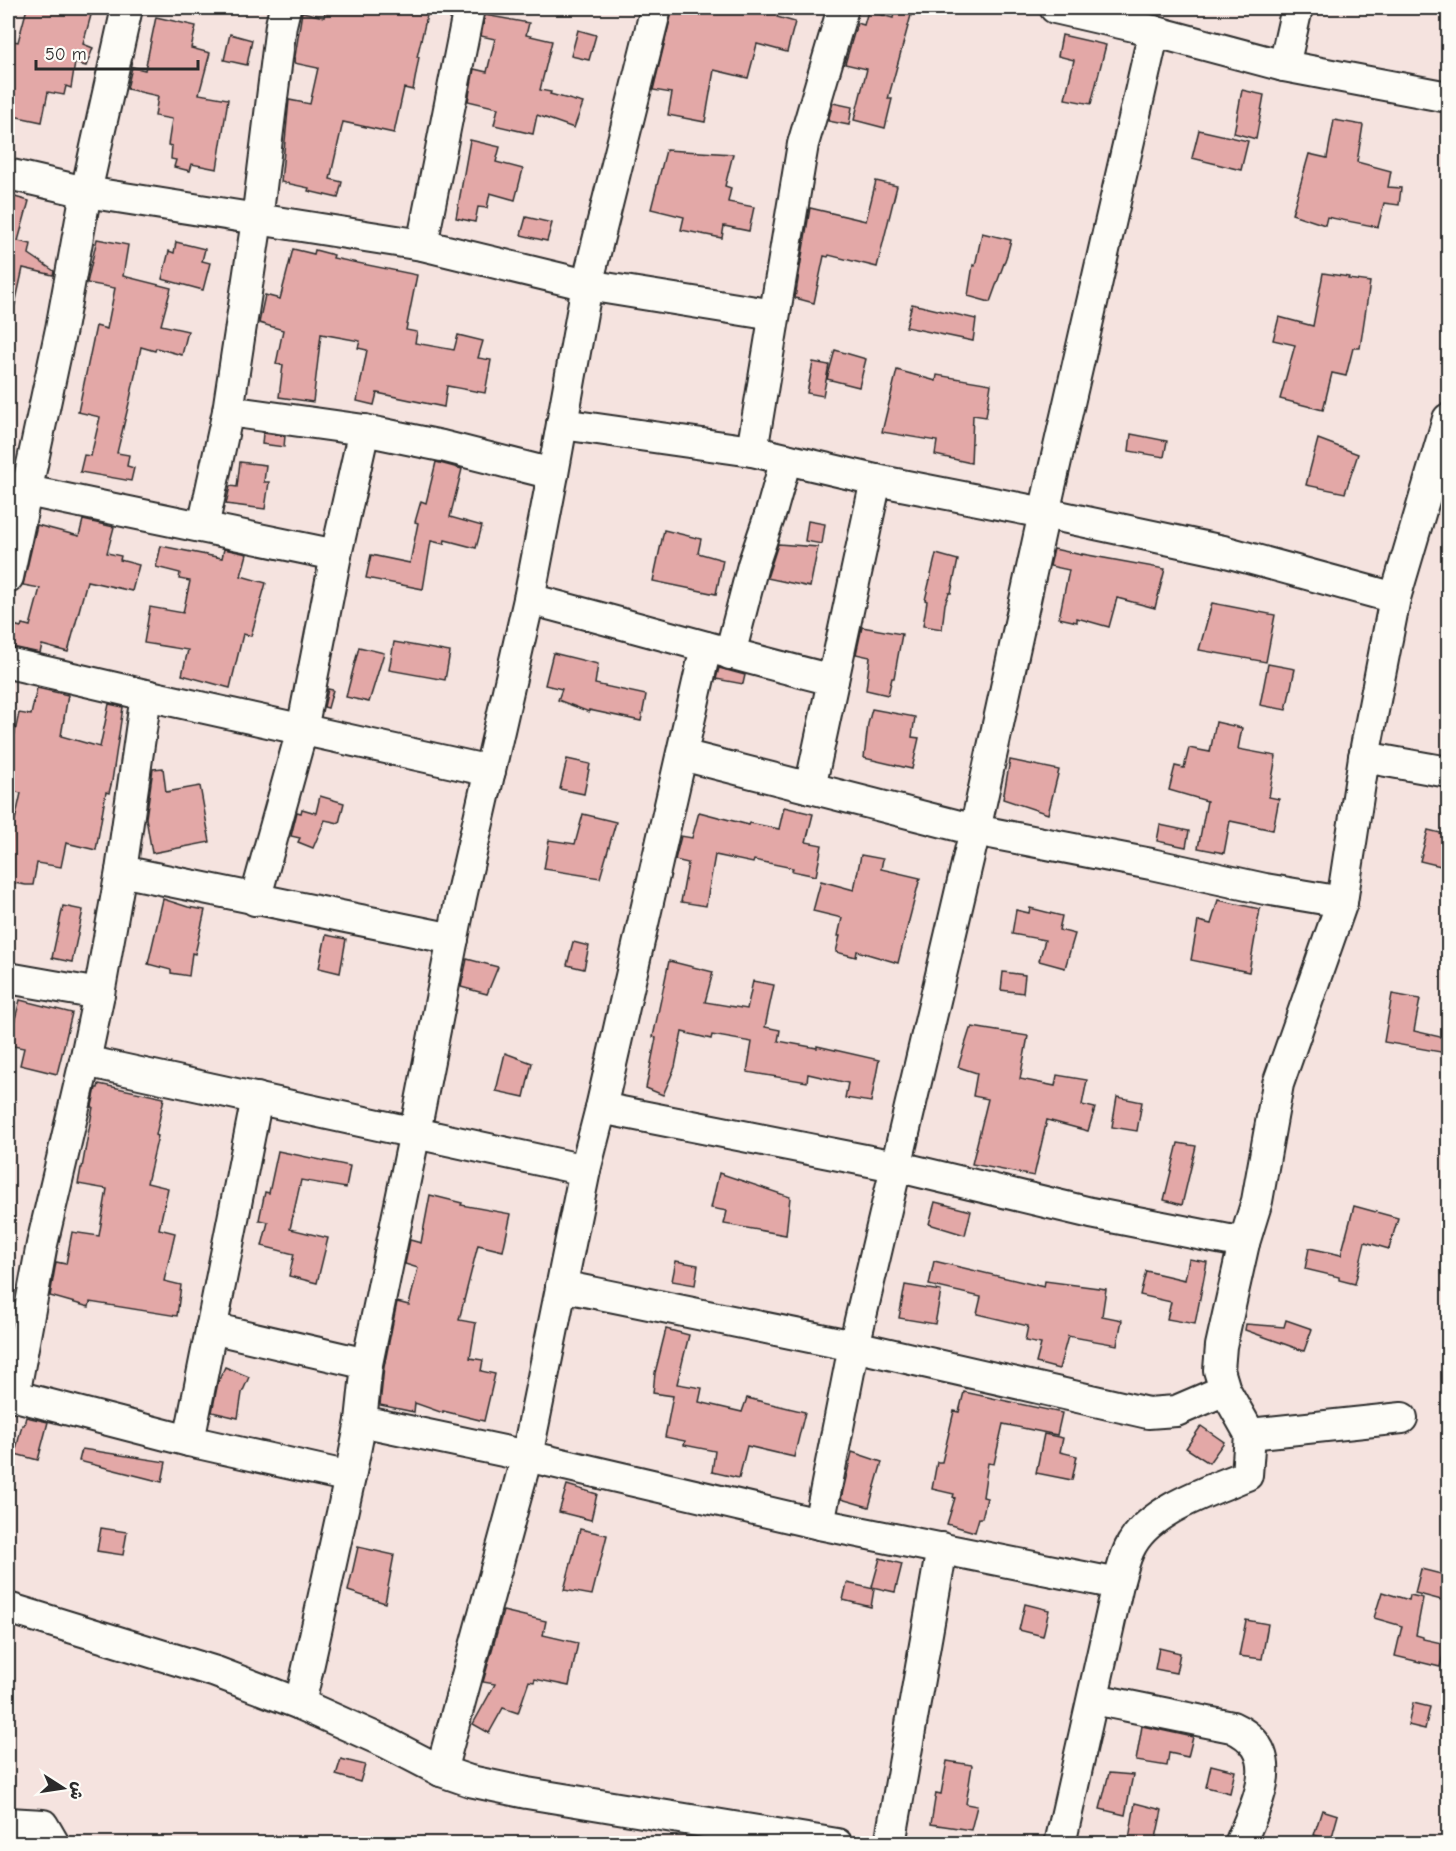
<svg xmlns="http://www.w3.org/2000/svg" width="1456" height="1851" font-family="'Comic Neue','Playpen Sans Arabic',sans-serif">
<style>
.building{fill:#e3a8a7;stroke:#2b2b2b;stroke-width:1.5}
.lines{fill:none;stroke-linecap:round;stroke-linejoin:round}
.minor-casing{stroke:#2b2b2b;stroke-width:34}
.minor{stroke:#fdfcf7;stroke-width:30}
</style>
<rect width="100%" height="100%" fill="#f5e3df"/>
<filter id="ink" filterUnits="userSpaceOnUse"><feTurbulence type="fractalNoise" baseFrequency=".0167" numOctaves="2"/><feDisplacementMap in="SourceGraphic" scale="12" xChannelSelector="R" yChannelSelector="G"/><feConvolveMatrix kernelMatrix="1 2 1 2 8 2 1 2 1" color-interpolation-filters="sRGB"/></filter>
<g filter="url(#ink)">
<g class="building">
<polygon points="27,8 93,8 83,44 93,48 86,66 75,63 71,88 66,86 64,95 48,92 42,122 8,115 8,40 18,42"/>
<polygon points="326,8 347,8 366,11 366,8 412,8 428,11 417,57 419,57 413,90 404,88 394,133 343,122 330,179 342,182 338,198 308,191 309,188 281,182 289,100 310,104 318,68 294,63 302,12 324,17"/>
<polygon points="673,8 779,8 777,17 795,22 787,52 757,44 748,78 714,70 705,122 668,115 672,93 653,90"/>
<polygon points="895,8 913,8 888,99 892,99 885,128 854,120 867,69 845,64 857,23 864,25 868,11 893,18"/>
<polygon points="485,15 529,23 526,35 552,41 540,90 551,92 550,94 583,103 574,128 537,115 533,134 494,125 498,108 468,101 474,69 487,72 495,39 481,36"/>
<polygon points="156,17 196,26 191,48 210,53 199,94 228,99 217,169 192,164 190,171 174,167 176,160 171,159 172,146 168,145 172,119 155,116 158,96 127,89 132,67 145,70"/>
<polygon points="578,30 596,35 589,60 571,56"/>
<polygon points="230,34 252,40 247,65 224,60"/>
<polygon points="1062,35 1106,45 1091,104 1065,99 1074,60 1058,56"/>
<polygon points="1242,90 1264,95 1256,139 1234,133"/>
<polygon points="833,103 852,107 849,125 828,121"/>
<polygon points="1334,120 1363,125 1357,162 1391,171 1388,187 1401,188 1399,205 1384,203 1378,227 1327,217 1325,225 1292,214 1309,154 1327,158"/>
<polygon points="1199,130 1248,141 1241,170 1192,158"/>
<polygon points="470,140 500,147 496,162 523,169 515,200 490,193 487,208 478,207 475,222 456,218"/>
<polygon points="666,150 733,154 725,186 731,188 728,202 754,207 749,231 724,226 722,238 681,230 684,217 651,209"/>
<polygon points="876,181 897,186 877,267 829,255 828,257 824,256 814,303 795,298 810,208 866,221"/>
<polygon points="8,195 29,201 18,241 31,244 29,254 54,271 53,275 23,268 15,305 8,304"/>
<polygon points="526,217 552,223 547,241 521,235"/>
<polygon points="982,233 1011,240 1007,255 990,302 968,296 973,265 975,266"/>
<polygon points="97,239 128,245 123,276 171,288 161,325 188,331 182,355 156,348 155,351 141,347 130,399 117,453 129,455 127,466 134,468 131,481 80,472 84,455 91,456 100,417 78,412 96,326 107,329 115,288 87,283"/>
<polygon points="176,242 205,249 202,261 210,263 203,290 162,279 169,251 174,253"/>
<polygon points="293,249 314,254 315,250 334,255 333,258 417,275 406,330 417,332 415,343 454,350 458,335 483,341 478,358 491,360 485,393 447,386 444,407 377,393 374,405 357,401 367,350 358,348 360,341 321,334 313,402 279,397 283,365 276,364 283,330 259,323 265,295 280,299"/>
<polygon points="1323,273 1349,277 1348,279 1370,282 1360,348 1353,348 1346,376 1332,373 1323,410 1280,399 1295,345 1273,340 1279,317 1313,326"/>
<polygon points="912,304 976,319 973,341 906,327"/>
<polygon points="835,350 866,359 859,387 827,379"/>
<polygon points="813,362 829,365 823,396 807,393"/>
<polygon points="897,370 936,381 937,375 991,384 986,417 973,415 971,463 935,455 937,441 882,432"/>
<polygon points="263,433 285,436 284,447 262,444"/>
<polygon points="1131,434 1167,441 1164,457 1129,451"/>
<polygon points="1318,439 1358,454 1345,493 1306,485"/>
<polygon points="240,462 266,465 264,482 269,482 265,509 226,504 230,486 237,487"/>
<polygon points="436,462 462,469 450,517 482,526 476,548 445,540 444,544 431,541 423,589 366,578 371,555 410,563 418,523 415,522 421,501 426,503"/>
<polygon points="83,520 114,527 107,553 121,556 120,560 139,565 132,591 87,581 68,652 42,645 40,653 8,646 8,633 10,624 21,627 22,624 30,626 40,588 23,585 37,525 79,536"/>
<polygon points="808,521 825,524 822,544 805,541"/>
<polygon points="664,530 701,539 698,553 723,560 716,594 653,581"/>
<polygon points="778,544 818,547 810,587 767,578"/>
<polygon points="161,546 222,558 224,549 247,554 241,576 266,583 251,636 243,634 230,688 182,675 188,650 144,643 150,607 183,613 190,581 179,579 180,573 156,567"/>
<polygon points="1054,549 1082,555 1082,554 1165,569 1155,608 1117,598 1109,627 1077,618 1077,622 1059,618 1069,570 1050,566"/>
<polygon points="936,554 958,560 951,593 949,593 945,604 942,629 923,626 927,601 925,600"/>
<polygon points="1212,603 1275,615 1266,662 1199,650"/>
<polygon points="862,627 902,634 894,678 892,678 888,695 866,690 870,657 856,654"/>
<polygon points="394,642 450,652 445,680 389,670"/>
<polygon points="359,647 384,653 369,702 346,697"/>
<polygon points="553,653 598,664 595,684 646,695 641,721 589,710 589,712 558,700 562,689 545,685"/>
<polygon points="1268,664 1295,669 1286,710 1260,705"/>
<polygon points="719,668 745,675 743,684 716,679"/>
<polygon points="37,688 68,695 61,736 100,747 109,704 123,707 112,781 109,793 106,792 96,850 66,843 61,867 37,863 33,885 26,885 8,882 12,834 21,793 8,790 8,765 19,713 31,715"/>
<polygon points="328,689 333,690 328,708 324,707"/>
<polygon points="872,709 915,717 912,737 919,738 912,769 864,758 868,724"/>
<polygon points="1216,722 1242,728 1238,749 1276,756 1269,797 1279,799 1273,830 1230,821 1224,853 1198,848 1207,801 1169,790 1175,766 1184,768 1189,748 1210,752"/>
<polygon points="567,759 590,764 584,794 560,789"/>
<polygon points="1010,760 1059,770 1048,814 1003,799"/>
<polygon points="163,768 166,792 200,786 210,842 152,853 146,818 153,769"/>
<polygon points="320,796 344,803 339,823 325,820 313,848 298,842 300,838 291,836 297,812 301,813 302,809 316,813"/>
<polygon points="784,807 813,814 806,842 822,845 816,876 792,871 793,868 754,860 753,863 715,855 706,906 681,902 688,863 675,860 681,836 692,838 699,812 749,825 750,823 779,829"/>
<polygon points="583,814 616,822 600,878 544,869 549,840 575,844"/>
<polygon points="1160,825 1189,831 1186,847 1157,841"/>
<polygon points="1428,830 1449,835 1449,868 1420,861"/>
<polygon points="861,855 883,859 881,869 920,878 898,963 857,951 856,957 836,952 840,936 838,936 842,918 813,911 821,881 854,890"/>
<polygon points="163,899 188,907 205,910 195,954 192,953 189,976 171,973 171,970 148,964"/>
<polygon points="1218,900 1260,909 1249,972 1191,960 1198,921 1211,924"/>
<polygon points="63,906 83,910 72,962 52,958"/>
<polygon points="1030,908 1062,916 1059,930 1075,934 1065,968 1039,961 1045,940 1012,934 1016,910 1029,913"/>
<polygon points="326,935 346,939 340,973 319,968"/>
<polygon points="573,942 589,946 584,969 567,965"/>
<polygon points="467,959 498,967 487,994 461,987"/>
<polygon points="669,961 713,972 705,1002 747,1009 753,981 774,985 765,1027 780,1030 778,1041 817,1048 817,1046 879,1060 871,1102 845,1098 848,1083 808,1074 807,1082 747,1072 752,1042 712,1035 711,1039 682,1032 675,1067 663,1095 646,1088 656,1038 653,1037"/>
<polygon points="1003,972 1025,975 1023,993 1001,990"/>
<polygon points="1392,994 1420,999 1414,1031 1449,1039 1446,1053 1384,1042"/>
<polygon points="20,1000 72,1013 57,1074 20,1065 24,1048 8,1045"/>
<polygon points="972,1027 1028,1036 1020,1079 1055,1086 1057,1075 1087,1080 1082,1105 1095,1108 1088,1131 1047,1120 1034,1176 972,1164 988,1099 973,1096 977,1073 958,1067 970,1029 972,1029"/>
<polygon points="505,1053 532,1063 524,1097 496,1091"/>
<polygon points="99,1084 164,1098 156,1135 158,1136 147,1183 168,1188 159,1229 175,1233 164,1281 181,1285 177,1316 90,1302 89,1307 50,1296 56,1262 66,1264 72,1232 99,1236 107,1189 78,1184 81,1168 82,1168 93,1107 92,1106 96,1088 98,1088"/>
<polygon points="1117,1097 1142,1102 1137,1131 1112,1127"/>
<polygon points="1178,1143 1196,1146 1182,1205 1164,1200"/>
<polygon points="278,1151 350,1166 346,1188 301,1180 290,1229 328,1238 317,1283 289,1276 294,1254 262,1246 268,1222 259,1220 265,1192 269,1193"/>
<polygon points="719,1173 790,1197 786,1235 724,1224 727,1211 711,1208"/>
<polygon points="430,1195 462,1203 461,1205 511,1214 503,1251 478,1245 459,1320 476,1323 470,1358 483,1360 481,1371 495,1374 484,1421 443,1411 443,1413 415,1403 414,1412 380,1405 384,1367 397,1302 409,1305 418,1268 405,1264 410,1240 421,1243"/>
<polygon points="935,1202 971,1211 965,1235 929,1224"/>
<polygon points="1354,1206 1398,1218 1389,1249 1365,1242 1355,1284 1339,1280 1339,1277 1305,1269 1309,1248 1341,1255"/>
<polygon points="1189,1259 1207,1262 1195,1324 1167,1319 1171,1302 1140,1295 1146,1271 1185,1280"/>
<polygon points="676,1261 698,1265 695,1285 672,1281"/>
<polygon points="934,1261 1044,1287 1045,1281 1106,1289 1102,1316 1122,1320 1117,1345 1068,1336 1059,1369 1036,1363 1041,1344 1025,1341 1028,1326 977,1314 981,1297 929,1285"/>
<polygon points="905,1285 941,1291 935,1324 899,1318"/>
<polygon points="1286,1320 1312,1329 1304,1351 1245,1330 1246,1324 1284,1327"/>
<polygon points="666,1329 689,1335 677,1384 702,1388 699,1402 742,1412 747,1398 805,1412 794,1457 747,1446 739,1478 712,1472 715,1451 684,1445 685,1441 665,1437 673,1396 653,1393 655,1373"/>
<polygon points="225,1367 249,1377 242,1393 238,1418 212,1412 218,1382"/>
<polygon points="964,1392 1062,1413 1057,1435 1003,1424 994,1464 988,1463 983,1497 987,1498 982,1518 979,1518 975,1532 947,1524 955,1498 953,1497 954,1494 932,1489 937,1462 942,1462 954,1411 959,1412"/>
<polygon points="26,1417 48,1422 38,1460 15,1454 22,1425 24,1425"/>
<polygon points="1201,1426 1224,1442 1209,1463 1186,1448"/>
<polygon points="1044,1434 1063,1438 1060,1452 1077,1456 1072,1480 1036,1473"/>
<polygon points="82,1449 166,1462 162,1482 79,1461"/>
<polygon points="852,1452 882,1462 869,1507 841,1499"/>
<polygon points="567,1485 597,1494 591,1520 559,1512"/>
<polygon points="101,1528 127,1532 123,1555 97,1551"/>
<polygon points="580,1529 607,1535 592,1595 564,1590"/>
<polygon points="358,1547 394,1555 385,1603 348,1591"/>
<polygon points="880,1558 902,1564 895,1592 872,1587"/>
<polygon points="1421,1569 1449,1576 1449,1602 1415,1593"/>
<polygon points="847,1583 874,1589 871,1607 843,1600"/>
<polygon points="1382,1592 1409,1600 1410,1595 1423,1598 1416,1635 1423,1637 1423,1639 1446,1644 1440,1667 1395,1656 1402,1626 1374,1618"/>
<polygon points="1025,1604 1049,1610 1043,1636 1019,1630"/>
<polygon points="503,1611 546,1621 543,1635 578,1643 569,1686 535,1679 534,1682 529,1681 518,1713 503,1708 489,1733 473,1724 495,1684 483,1682"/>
<polygon points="1246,1620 1268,1624 1262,1659 1239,1656"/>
<polygon points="1159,1648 1180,1653 1176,1673 1155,1669"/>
<polygon points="1413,1703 1430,1707 1425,1729 1408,1725"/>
<polygon points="1142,1726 1193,1737 1188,1757 1169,1753 1167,1766 1136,1761"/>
<polygon points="341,1759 365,1765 360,1782 336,1775"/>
<polygon points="947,1761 972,1765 966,1804 977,1806 971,1830 931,1824 936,1793 941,1794"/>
<polygon points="1211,1765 1235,1771 1230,1793 1206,1787"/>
<polygon points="1109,1773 1133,1775 1125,1815 1100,1809"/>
<polygon points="1135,1803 1162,1810 1155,1843 1129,1839"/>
<polygon points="1322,1810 1338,1815 1331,1840 1314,1835"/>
</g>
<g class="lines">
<g class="minor-casing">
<g id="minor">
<polyline points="1055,8 1134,26 1284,66 1448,97"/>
<polyline points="1284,66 1297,8"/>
<polyline points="8,174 86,192 422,245 587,285 774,315"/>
<polyline points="422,245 469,8"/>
<polyline points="228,411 364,430 442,446 553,474"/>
<polyline points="562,424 752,451 876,480 1044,513 1223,551 1395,598"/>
<polyline points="752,451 803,144 843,8"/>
<polyline points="8,487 336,555"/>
<polyline points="203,527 228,411 257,220 281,25 285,8"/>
<polyline points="8,577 61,329 86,192 127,8"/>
<path d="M529,599C630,625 731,655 833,680"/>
<polyline points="730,654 753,565 772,509 786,459"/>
<polyline points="8,663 146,695 490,771"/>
<polyline points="682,755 975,830 1151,864 1265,889 1342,902"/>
<polyline points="1364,757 1448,772"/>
<polyline points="810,788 876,480"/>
<polyline points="121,871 453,939"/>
<polyline points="255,900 302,730 336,555 364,430"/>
<polyline points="8,978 99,994"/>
<polyline points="85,1061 585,1170"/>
<polyline points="601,1108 895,1166 1091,1213 1244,1243"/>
<polyline points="561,1286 854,1346 1148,1413 1176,1411 1225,1390"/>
<polyline points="211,1328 367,1364"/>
<polyline points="8,1394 189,1441 350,1477"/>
<polyline points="14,1396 42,1244 85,1061 99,994 121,871 146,695"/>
<polyline points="361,1421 527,1456 819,1524 854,1346 975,830 1044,513 1154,31"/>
<polyline points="1250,1434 1402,1418"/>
<polyline points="189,1441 257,1098"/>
<polyline points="819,1524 1118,1584"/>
<polyline points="8,1608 216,1672 300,1704 385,1742 441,1771 470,1781 527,1793 837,1844"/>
<path d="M1094,1699L1232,1727C1287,1752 1256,1803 1240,1844"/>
<polyline points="300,1704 350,1477 361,1421 367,1364 415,1132 461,897 529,599 553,474 587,285 656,8"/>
<polyline points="441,1771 527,1456 585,1170 601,1108 706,647"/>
<polyline points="8,1823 43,1825 54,1844"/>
<polyline points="890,1844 942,1548"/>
<path d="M1060,1844L1118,1584C1122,1571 1125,1555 1132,1544C1153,1508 1210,1491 1247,1475L1250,1434L1225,1390L1219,1370L1221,1346L1244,1243L1257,1201L1278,1084L1342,902L1364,757L1395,598L1448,419"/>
</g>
</g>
<use href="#minor" class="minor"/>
</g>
</g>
<rect width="1456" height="1851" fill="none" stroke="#fdfcf7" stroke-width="30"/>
<rect x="15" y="15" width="1426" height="1821" fill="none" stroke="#2b2b2b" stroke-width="2" filter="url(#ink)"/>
<g transform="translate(63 1788) rotate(102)" stroke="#fdfcf7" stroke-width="4.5" paint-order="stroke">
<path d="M0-4.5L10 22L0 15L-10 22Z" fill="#2b2b2b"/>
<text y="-9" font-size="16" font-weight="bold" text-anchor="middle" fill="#2b2b2b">ش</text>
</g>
<path d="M36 60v9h162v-9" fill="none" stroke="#2b2b2b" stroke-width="3"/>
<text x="45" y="60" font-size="18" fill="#2b2b2b" stroke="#fdfcf7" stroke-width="4.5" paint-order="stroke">50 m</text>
</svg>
